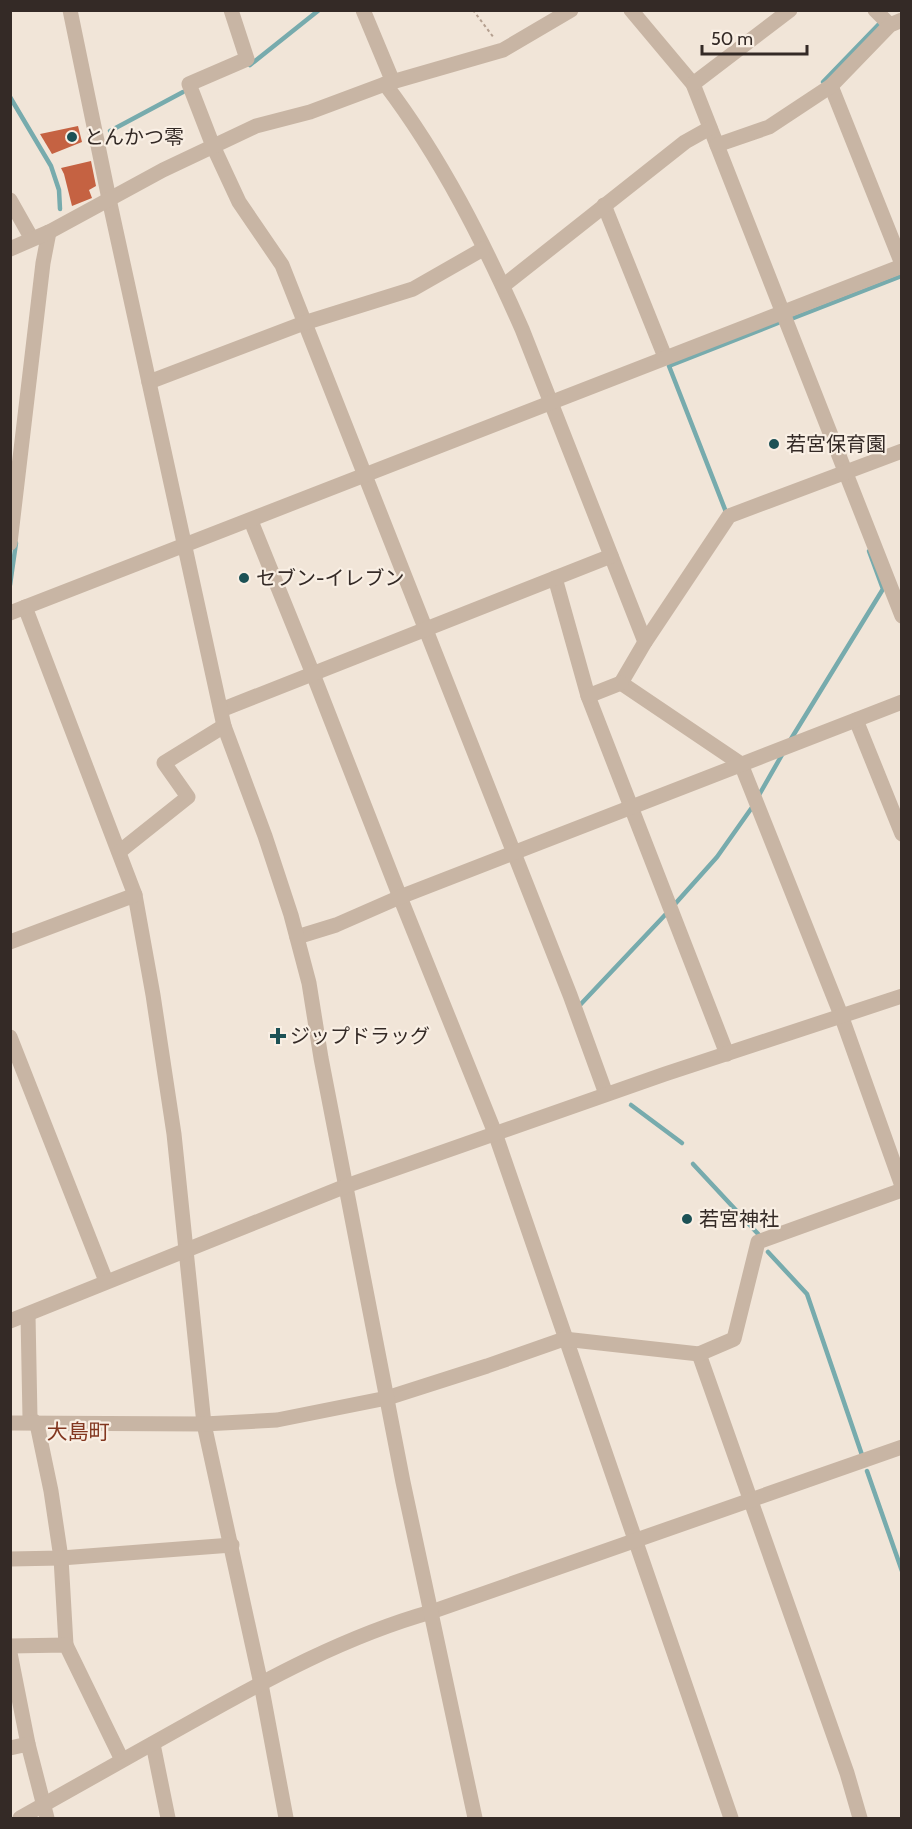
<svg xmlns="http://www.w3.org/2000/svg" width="912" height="1829" font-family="Cabin,'Noto Sans JP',sans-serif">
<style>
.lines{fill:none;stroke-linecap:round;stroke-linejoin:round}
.stream{stroke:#77abad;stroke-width:4.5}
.building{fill:#c56242}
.path{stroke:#b49f8f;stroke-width:2;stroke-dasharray:3 3;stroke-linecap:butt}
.minor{stroke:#c8b5a4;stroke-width:15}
.tertiary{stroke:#c8b5a4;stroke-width:15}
.poi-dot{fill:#1c5155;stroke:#f9efe4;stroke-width:2}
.labels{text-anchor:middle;stroke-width:4.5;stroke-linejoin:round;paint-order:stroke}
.poi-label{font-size:20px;fill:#342a26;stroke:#f9efe4;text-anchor:start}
.neighbourhood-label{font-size:21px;fill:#823720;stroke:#f9efe4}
</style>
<rect width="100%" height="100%" fill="#f1e5d8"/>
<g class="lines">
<g class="stream">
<polyline points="250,65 319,10"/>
<polyline points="823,82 880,23"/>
<polyline points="10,97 51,166 59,190 60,209"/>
<polyline points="110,131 183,92"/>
<polyline points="791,319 899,277"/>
<polyline points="729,511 726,512 669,366 778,323"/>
<polyline points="10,585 16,543"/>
<polyline points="791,739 883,589 869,551"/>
<polyline points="759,795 783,753"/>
<polyline points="675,904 717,857 753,806"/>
<polyline points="580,1005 665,915"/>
<polyline points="631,1105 682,1143"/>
<polyline points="693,1164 760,1236"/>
<polyline points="768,1252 807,1294 862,1455"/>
<polyline points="867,1471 902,1571"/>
</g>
</g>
<g class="building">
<polygon points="78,126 82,142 52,154 40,134"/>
<polygon points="91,161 96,186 89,190 92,198 72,206 64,174 61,168"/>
</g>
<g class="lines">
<polyline class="path" points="473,10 494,38"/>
<g class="minor">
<polyline points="231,10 247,59 189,84 213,146 239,202 282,265 570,995 606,1094"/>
<polyline points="363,10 393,82"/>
<polyline points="631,10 693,84 902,616"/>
<polyline points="875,10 890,25"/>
<path d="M385,84C442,159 484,243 522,329L645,642"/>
<polyline points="693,84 790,10"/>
<polyline points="831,86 902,264"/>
<polyline points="717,145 769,127 831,86 890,25 902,20"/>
<polyline points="10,200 32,239"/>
<polyline points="604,205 665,357"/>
<polyline points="503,286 685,142 710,128"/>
<polyline points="149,382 304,323 413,289 483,249"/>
<polyline points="902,451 729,516 645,642 621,683 741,764 841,1015 902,1186"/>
<polyline points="251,521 313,674 400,897 495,1133 731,1818"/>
<polyline points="10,543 43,263 49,232"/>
<polyline points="555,578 588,696 727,1054"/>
<polyline points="25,607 135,895 153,995 174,1134 204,1424 261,1684 286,1818"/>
<polyline points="10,613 902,266"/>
<polyline points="588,696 621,683"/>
<polyline points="221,710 611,556"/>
<polyline points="856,720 902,834"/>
<polyline points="119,852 188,797 164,763 224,726"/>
<polyline points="297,937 336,925 400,897 902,702"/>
<polyline points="10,942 135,895"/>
<polyline points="10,1037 106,1281"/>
<polyline points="28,1315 30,1418 37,1424 51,1491 61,1558 66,1645"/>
<polyline points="699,1354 847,1773 860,1818"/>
<polyline points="10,1423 204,1424 277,1420 387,1398 487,1366 564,1339 699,1354 734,1339 758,1242 902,1190"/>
<polyline points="10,1559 61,1558 232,1545"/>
<polyline points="10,1646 66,1645 122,1760"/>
<polyline points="10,1653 28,1744"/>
<polyline points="153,1744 168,1818"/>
<polyline points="10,1748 28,1744 47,1818"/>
<path d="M20,1818C76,1786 134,1754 191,1722C267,1679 346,1636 431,1612L902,1447"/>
</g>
<g class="tertiary">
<polyline points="70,10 109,199 224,726 265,836 291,915 309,983 321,1058 403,1482 475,1818"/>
<polyline points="10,249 49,232 163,170 256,126 310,112 385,84 503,50 571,10"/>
<polyline points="10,1321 346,1186 665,1074 902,996"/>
</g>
</g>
<g class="poi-dot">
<circle cx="72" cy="137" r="6"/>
<circle cx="774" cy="444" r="6"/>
<circle cx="244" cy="578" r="6"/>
<path d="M275 1027h6v6h6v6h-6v6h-6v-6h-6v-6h6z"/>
<circle cx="687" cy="1219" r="6"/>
</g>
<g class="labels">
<g class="poi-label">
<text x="84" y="144">とんかつ零</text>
<text x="786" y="451">若宮保育園</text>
<text x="256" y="585">セブン-イレブン</text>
<text x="290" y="1043">ジップドラッグ</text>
<text x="699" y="1226">若宮神社</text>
</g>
<g class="neighbourhood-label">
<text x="78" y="1439">大島町</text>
</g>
</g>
<rect width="912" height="1829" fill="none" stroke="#342a26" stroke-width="24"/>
<path d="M702 45v9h105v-9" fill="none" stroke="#342a26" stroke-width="3"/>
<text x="711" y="45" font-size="18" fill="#342a26" stroke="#f9efe4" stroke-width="4.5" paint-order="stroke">50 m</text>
</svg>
